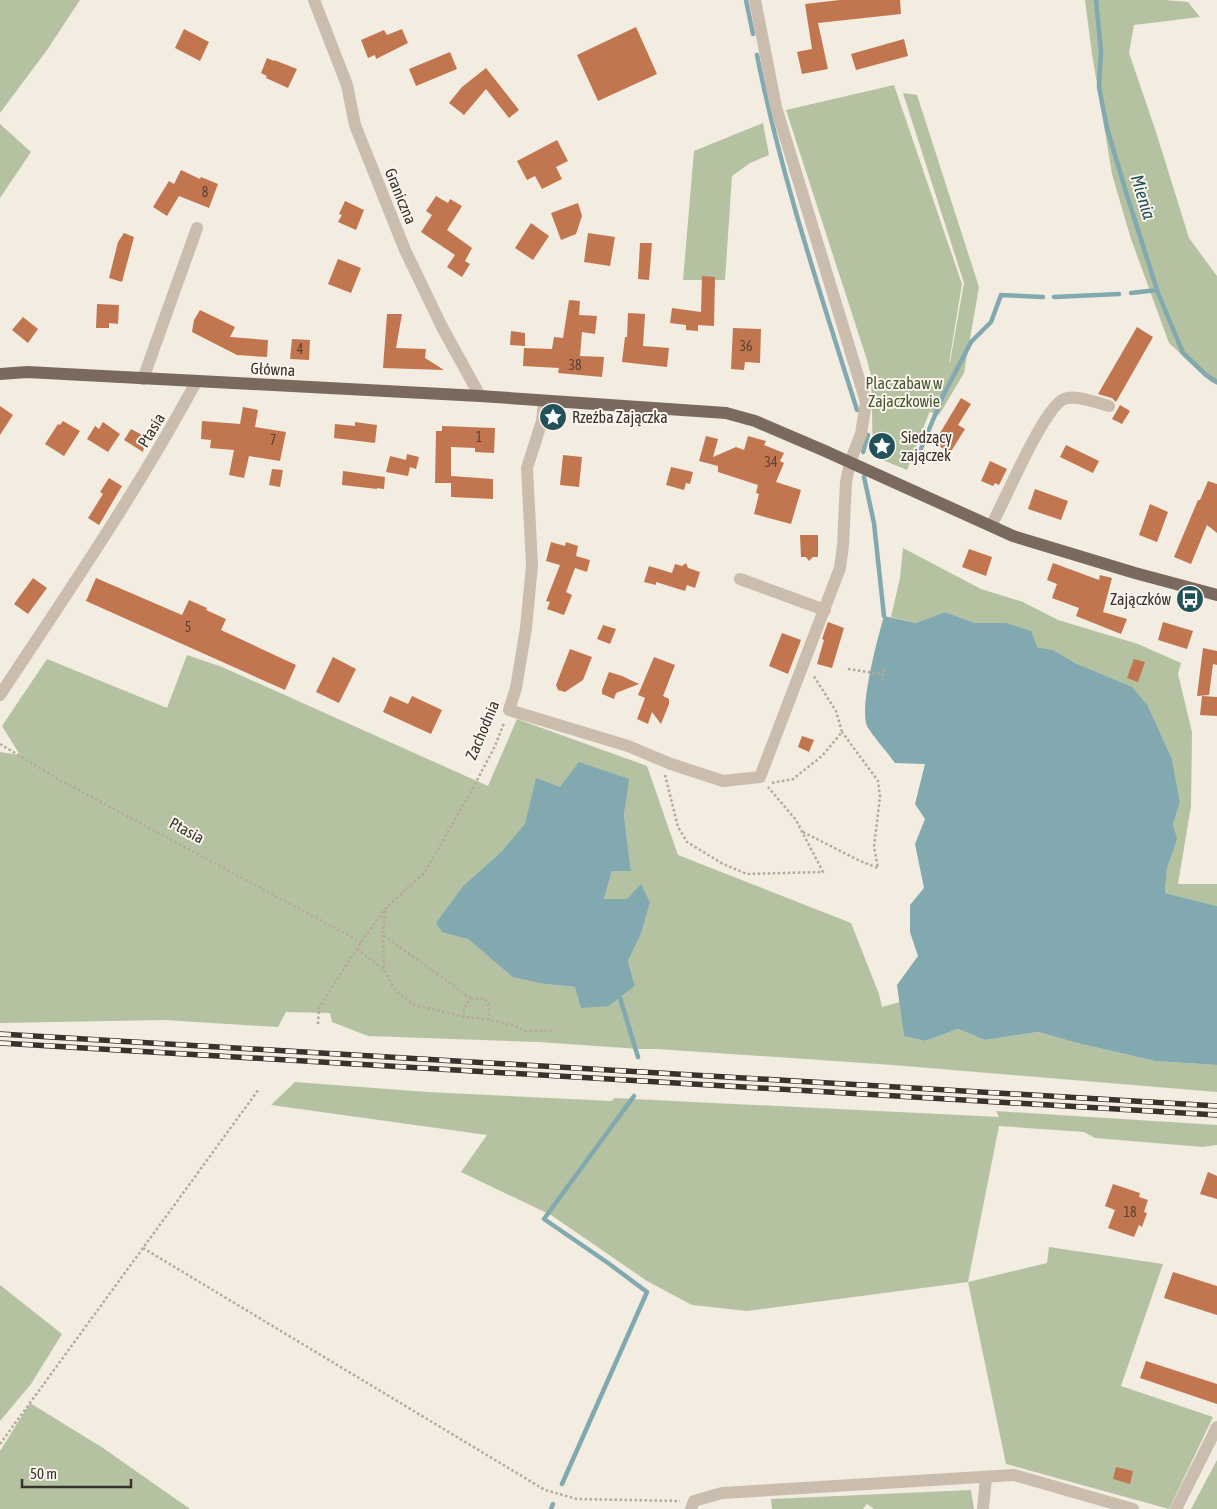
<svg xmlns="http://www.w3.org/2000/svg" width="1217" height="1509" font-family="'Asap Condensed',sans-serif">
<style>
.green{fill:#b4c2a1;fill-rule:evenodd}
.water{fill:#81a9af}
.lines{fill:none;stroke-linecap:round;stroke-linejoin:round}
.stream{stroke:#81a9af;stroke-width:4.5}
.building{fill:#c17650}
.path{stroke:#b7a897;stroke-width:2.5;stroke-dasharray:2.5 2.5;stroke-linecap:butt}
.minor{stroke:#cbbdad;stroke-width:12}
.major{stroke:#7a6a5d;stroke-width:12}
.rail-casing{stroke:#39312b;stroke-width:5.5}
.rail{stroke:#faf5ed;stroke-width:4;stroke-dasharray:11;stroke-linecap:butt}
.labels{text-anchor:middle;stroke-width:4;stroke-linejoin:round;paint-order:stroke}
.number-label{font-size:14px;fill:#5b4234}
.street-label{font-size:16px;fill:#39312b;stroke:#faf5ed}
.park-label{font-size:16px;fill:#455730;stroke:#faf5ed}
.poi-label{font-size:16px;fill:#39312b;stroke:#faf5ed;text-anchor:start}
.water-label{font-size:18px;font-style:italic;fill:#22515a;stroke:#faf5ed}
</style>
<rect width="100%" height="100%" fill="#f3ece1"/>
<g class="green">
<polygon points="0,0 80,0 47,50 0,113"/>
<polygon points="1085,0 1165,0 1188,2 1200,17 1134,25 1129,53 1156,132 1189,238 1217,276 1217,385 1211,382 1169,343 1131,239 1112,174 1092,54"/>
<polygon points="894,85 962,284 949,363 950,362 964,283 903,93 917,95 979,287 964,373 939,415 930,412 933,403 907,470 873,456 871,376 867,360 786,110"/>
<polygon points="763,123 769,155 750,163 732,176 725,280 683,280 694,151"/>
<polygon points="0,124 31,152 0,198"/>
<polygon points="903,548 981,589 1023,602 1058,620 1138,644 1181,663 1178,674 1192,732 1191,806 1178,884 1217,884 1217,906 1165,893 1167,868 1176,839 1173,825 1180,802 1172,759 1148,706 1053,650 1037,647 1006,623 975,623 945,612 916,623 891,617 900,578"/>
<path d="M187,655L222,667L488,786L517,719L647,766L678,855L851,923L879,994L882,1007L900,1002L904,1036L925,1041L958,1029L985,1040L1038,1032L1077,1043L1155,1061L1217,1065V1092L893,1065L657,1049H640L538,1042L368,1036L332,1022L330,1013L286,1012L278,1027L164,1020L0,1023V752L20,755L2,726L47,659L167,708ZM628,779L624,815L631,871H612L604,899H627L650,903L641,934L628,961L635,986L609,1006L575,987L545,984L488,956L468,939L464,885L502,851L560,788Z"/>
<polygon points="295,1082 427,1092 612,1101 614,1098 999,1117 996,1111 1217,1125 1217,1145 1203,1147 1095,1138 1084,1132 999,1126 968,1282 1047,1263 1049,1247 1163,1264 1121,1386 1213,1417 1169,1509 1006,1464 968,1282 747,1311 692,1305 647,1281 551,1215 461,1172 487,1135 271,1105"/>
<polygon points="0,1285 62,1334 31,1384 0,1421"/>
<polygon points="30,1403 103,1448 190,1509 0,1509 0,1451"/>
<polygon points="1217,1460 1217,1509 1191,1509"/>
<polygon points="971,1490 974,1509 874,1509 867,1504 863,1509 772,1509 771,1499"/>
</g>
<g class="water">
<path d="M945,612L975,623H1006L1031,631L1037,647L1053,650L1077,664L1132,687L1148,706L1172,759L1180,802L1173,825L1177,839L1167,868L1165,893L1217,906V1065L1155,1061L1077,1043L1038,1032L985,1040L958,1029L925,1041L904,1036L897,985L918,956L910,932V905L924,888L915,844L925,819L915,804L925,764L895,763C889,754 871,734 867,726C859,707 878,637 884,616L916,623Z"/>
<polygon points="579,762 629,779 624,815 631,871 612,871 604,899 627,899 641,884 650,903 641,934 628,961 635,986 609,1006 581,1008 575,987 545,984 513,977 468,939 442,932 436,923 464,885 502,851 525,824 536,778 560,787"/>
</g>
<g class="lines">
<g class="stream">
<polyline points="746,0 753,34"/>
<polyline points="1096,0 1101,51 1099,87 1107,128 1126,192 1158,293 1183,353 1206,375 1217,382"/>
<path d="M757,55C781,176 820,292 857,410"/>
<polyline points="1131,293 1157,290"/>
<polyline points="1054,297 1119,294"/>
<polyline points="863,452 868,435"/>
<polyline points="915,463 943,396 971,342 991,322 1001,295 1043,297"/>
<polyline points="864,477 874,523 884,616"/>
<polyline points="620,998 638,1057"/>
<polyline points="562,1484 647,1292 608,1263 544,1219 634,1096"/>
<polyline points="551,1509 553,1504"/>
</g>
</g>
<g class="building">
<polygon points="840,0 900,0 901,14 818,23 828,69 802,74 797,52 812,49 805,4"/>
<polygon points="636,27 657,74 598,101 577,55"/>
<polygon points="184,29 209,42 200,61 175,48"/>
<polygon points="402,29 408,43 376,59 375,55 368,58 361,40 384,30 387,35"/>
<polygon points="904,39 908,56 856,70 851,54"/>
<polygon points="450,52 457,69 416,86 409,69"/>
<polygon points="267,58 274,61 274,60 297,69 288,88 266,78 267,76 261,73"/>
<polygon points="486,68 519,110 509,118 486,89 464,115 449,103 462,87"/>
<polygon points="557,140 568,161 556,167 562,179 542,189 535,176 527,180 517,161"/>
<polygon points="181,170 200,179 201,177 218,184 209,208 179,196 167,216 153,207 169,181 174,184"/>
<polygon points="436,196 448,203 450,199 462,206 447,230 472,248 465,261 470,264 462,277 447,267 455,255 421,232 432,215 426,211"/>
<polygon points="345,201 364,210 356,230 338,222 342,215 339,214"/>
<polygon points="578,203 582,216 576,234 561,240 551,213"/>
<polygon points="531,223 549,236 533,260 515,248"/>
<polygon points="124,233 134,237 122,282 109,278 118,242"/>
<polygon points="588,233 615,237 610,266 584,262"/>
<polygon points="640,243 652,243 649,280 638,279"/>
<polygon points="338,259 361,268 351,293 328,284"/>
<polygon points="702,276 715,277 714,326 698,325 698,331 686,330 686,325 670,323 672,308 701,312"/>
<polygon points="569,300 580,301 579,315 597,316 595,334 582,332 580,356 604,357 602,377 558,373 559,368 523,366 524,348 552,349 554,337 563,338"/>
<polygon points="97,304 119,305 118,324 109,323 109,328 96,328"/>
<polygon points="200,310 235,327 230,337 268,340 267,357 237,355 192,332 194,320"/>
<polygon points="628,313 645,314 643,346 669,348 667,367 622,362 625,337 627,337"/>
<polygon points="387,314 402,314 396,348 426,349 425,358 444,370 383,368"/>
<polygon points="23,317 38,329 28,343 12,330"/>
<polygon points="1137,327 1153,337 1116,402 1112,398 1098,394"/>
<polygon points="733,328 761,329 760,363 745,362 744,370 731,369"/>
<polygon points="511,331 525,333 525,346 510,345"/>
<polygon points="292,339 310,340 309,360 290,359"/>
<polygon points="961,398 971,404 958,425 965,429 950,453 934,443"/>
<polygon points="1120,405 1130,411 1122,424 1112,419"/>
<polygon points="0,406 13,415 0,435"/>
<polygon points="243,407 258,410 255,427 286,432 280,461 249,456 244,478 229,475 234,450 210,448 211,440 201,439 202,421 240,424"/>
<polygon points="63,421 80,431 64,456 45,444 58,424 60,425"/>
<polygon points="103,422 120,434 108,452 87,439 95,426 99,429"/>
<polygon points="355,422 377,425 375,443 334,438 335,424 355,426"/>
<polygon points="442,426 495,428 494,453 475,452 475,448 451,447 451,483 435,483 436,431 442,431"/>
<polygon points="131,429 146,437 143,452 124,440"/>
<polygon points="706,436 718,439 713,457 736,447 744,450 748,436 766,441 764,445 784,453 780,461 784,463 776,482 801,490 791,524 754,514 759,494 756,493 758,485 718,472 718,466 699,461"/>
<polygon points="1066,445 1099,461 1093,473 1060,457"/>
<polygon points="407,454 419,457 416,469 410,467 408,476 386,472 390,456 406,460"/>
<polygon points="563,455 582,457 579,487 560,485"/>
<polygon points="990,461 1007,469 999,485 995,483 993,486 981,481"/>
<polygon points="671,467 693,472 690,484 686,483 684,490 666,485"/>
<polygon points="272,469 283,470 280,487 269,485"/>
<polygon points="343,471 385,477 384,489 377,488 377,489 342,485"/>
<polygon points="451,476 493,479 493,499 451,497"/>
<polygon points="109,478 122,486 99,525 88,518 103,494 100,492"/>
<polygon points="1208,481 1217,484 1217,533 1207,525 1191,564 1174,557 1198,500 1200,500"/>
<polygon points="1035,489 1068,501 1061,520 1028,509"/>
<polygon points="1150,504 1168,512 1157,542 1139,535"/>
<polygon points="800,535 818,535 818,557 813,557 809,561 806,557 801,557"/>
<polygon points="551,542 565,546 566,542 578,546 576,556 590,560 587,572 575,568 566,592 572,595 564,615 547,609 550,602 546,601 560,565 546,561"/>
<polygon points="969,549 992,557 986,576 962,567"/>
<polygon points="686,563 688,568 700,572 695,588 687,585 685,591 656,582 656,585 644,582 649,566 672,573 675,564 682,566"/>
<polygon points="1053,563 1099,580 1100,575 1112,578 1103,612 1127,619 1121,634 1076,616 1079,608 1052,598 1057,584 1047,580"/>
<polygon points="33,578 47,588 28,614 14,604"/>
<polygon points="96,578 182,615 189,600 207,608 206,610 226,619 221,630 296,665 285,690 86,601"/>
<polygon points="828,622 844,628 832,668 817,664 824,640 822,639"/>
<polygon points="1163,622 1193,631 1187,649 1158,640"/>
<polygon points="603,625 616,629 610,644 597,639"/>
<polygon points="782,633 801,640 788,674 769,666"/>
<polygon points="1203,648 1217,651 1217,665 1213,664 1209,695 1197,696"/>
<polygon points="570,649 592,657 583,680 565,692 558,690 556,685"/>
<polygon points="333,657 356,669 339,703 316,692"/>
<polygon points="654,657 675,665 663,696 669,699 669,704 661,724 652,712 648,724 637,719 645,698 638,695"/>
<polygon points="1134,659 1145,662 1138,682 1127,678"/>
<polygon points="609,672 622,676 639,684 616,693 614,699 602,694 602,690"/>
<polygon points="390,696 408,704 412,696 442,710 431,734 383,712"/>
<polygon points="1202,696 1217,697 1217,716 1200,715"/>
<polygon points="802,736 814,740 809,752 798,747"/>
<polygon points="1208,1172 1217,1176 1217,1199 1200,1194"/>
<polygon points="1113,1184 1140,1193 1139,1197 1148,1200 1144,1212 1147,1213 1142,1227 1139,1225 1134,1237 1108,1228 1115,1210 1105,1206"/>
<polygon points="1173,1272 1217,1286 1217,1315 1164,1298"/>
<polygon points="1146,1361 1217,1384 1217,1404 1140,1378"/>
<polygon points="1116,1467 1133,1471 1130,1484 1113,1479"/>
</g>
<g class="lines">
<g class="path">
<polyline points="848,669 882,674"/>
<polyline points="882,681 884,668"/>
<polyline points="0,744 58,779 361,942"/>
<polyline points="665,775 678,827 687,842 723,864 747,874 823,872 796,820 768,787"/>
<polyline points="772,783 793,779 822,756 842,732 836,711 813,675"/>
<polyline points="803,832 860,861 878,868 874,847 880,797 878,781 842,732"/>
<polyline points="385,911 383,935 472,999"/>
<polyline points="383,935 384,970"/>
<polyline points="357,949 384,970 395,990 415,1005 464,1017 485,1019 512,1025 526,1031 554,1031"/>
<polyline points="464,1017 463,1013 467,1003 474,998 485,999 489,1006 489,1020"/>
<polyline points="318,1024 319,1008 361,942 385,909 425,872 474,786 495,746 504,723"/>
<polyline points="143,1248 545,1490 577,1499 680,1501"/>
<polyline points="0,1444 259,1089"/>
</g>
<g class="minor">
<polyline points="314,0 347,85 355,125 405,250 442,327 480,396"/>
<polyline points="143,379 197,228"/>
<polyline points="544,401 542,421 527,468 532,565 526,628 516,688 509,710 628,746 671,764 723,781 760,777 840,568 843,545 846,482 850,462 861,434 866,402 776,107 755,0"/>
<path d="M991,526C1004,503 1043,408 1064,399C1076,394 1097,403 1109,406"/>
<polyline points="740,579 825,610"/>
<path d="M0,695C68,592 138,490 196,382"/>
<polyline points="691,1509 694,1501 722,1493 1014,1475 1133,1509"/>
<polyline points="983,1509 986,1477"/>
<polyline points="1176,1509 1217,1427"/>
</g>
<polyline class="major" points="0,374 27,372 480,396 726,413 755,421 825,451 1013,536 1135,573 1217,595"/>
<g class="rail-casing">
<g id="rail">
<polyline points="0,1034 1217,1106"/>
<polyline points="0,1043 1217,1115"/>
</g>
</g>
<use href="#rail" class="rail"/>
</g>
<defs>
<g id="sight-disc" transform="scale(1.4375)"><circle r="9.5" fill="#22515a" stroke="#faf5ed"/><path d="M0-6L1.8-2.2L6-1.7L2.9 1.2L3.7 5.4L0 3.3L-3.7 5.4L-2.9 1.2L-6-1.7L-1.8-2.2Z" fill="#fff"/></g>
<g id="bus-disc" transform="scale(1.4375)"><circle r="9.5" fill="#22515a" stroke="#faf5ed"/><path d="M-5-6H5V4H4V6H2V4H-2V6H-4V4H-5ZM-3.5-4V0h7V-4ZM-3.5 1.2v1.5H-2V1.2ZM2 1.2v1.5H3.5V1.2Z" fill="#fff"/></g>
</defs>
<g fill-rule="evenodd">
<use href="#sight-disc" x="553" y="417"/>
<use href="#sight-disc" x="882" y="446"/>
<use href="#bus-disc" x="1190" y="599"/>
</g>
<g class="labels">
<g class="number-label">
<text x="205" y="197">8</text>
<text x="746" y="351">36</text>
<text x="300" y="354">4</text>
<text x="575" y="370">38</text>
<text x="479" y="442">1</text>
<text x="273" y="445">7</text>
<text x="771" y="467">34</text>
<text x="188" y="632">5</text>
<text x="1130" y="1217">18</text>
</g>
<g class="street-label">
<text transform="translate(401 196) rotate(68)" y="6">Graniczna</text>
<text transform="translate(273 369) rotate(3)" y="6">Główna</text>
<text transform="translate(151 430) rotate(-59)" y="6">Ptasia</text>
<text transform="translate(482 730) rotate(-67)" y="6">Zachodnia</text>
<text transform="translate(187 830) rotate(28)" y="6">Ptasia</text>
</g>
<g class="park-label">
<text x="904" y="389">Plac zabaw w<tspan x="904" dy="18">Zajaczkowie</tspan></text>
</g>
<g class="poi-label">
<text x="572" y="423">Rzeźba Zajączka</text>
<text x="901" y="443">Siedzący<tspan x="901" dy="18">zajączek</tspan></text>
<text x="1171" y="605" text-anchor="end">Zajączków</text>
</g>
<g class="water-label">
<text transform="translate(1143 197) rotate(73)" y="6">Mienia</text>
</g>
</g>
<path d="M22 1479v8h109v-8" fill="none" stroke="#39312b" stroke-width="2.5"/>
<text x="30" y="1479" font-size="15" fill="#39312b" stroke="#faf5ed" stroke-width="4" paint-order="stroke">50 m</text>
</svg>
